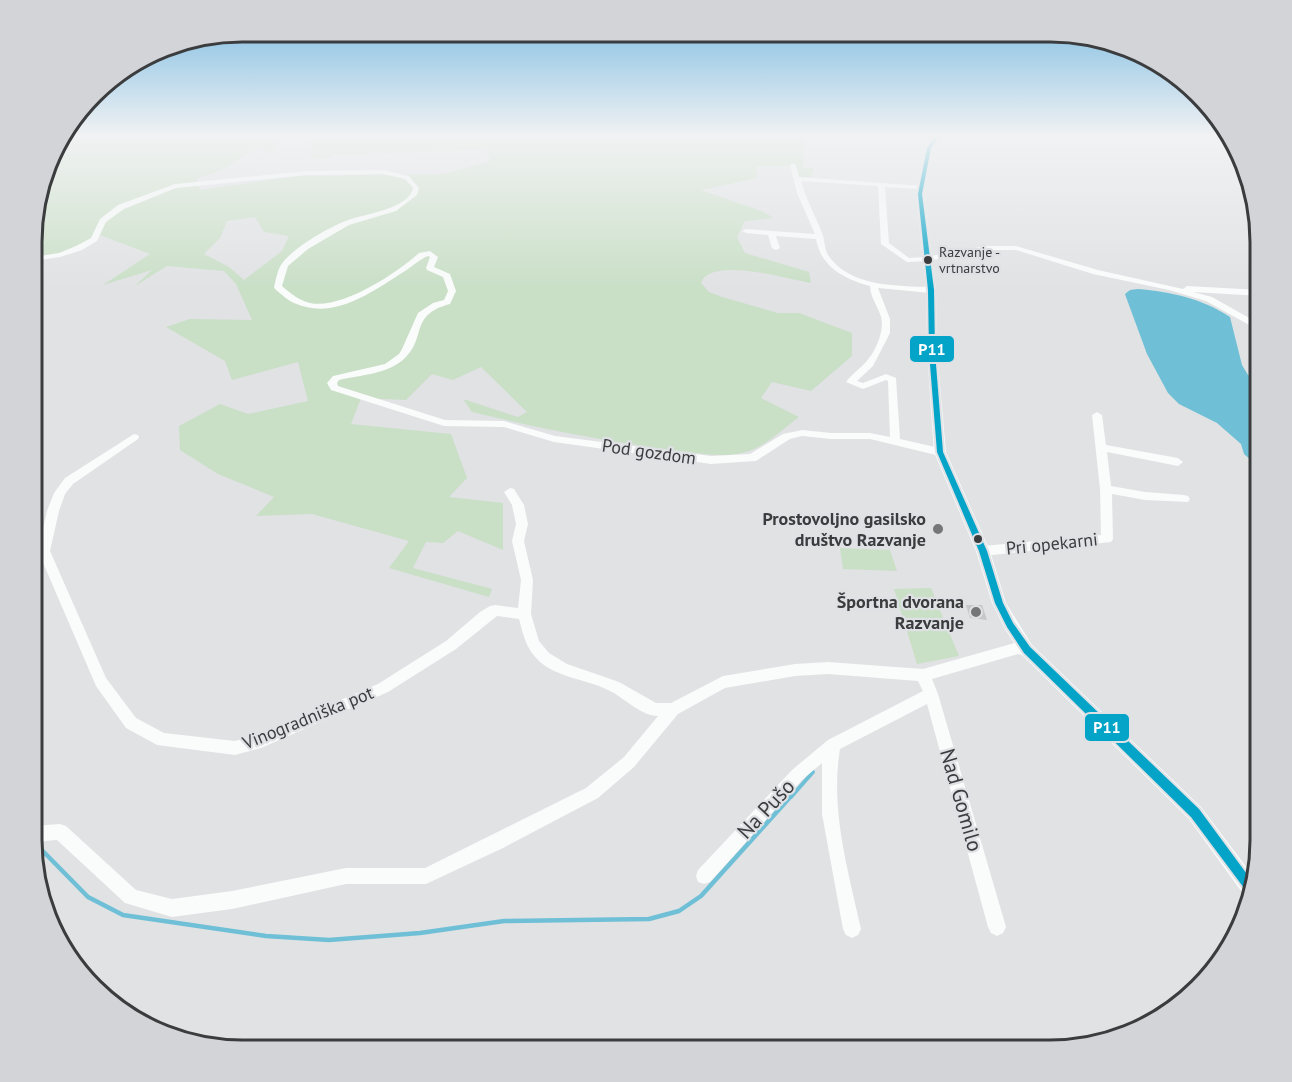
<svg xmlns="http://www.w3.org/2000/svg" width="1292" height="1082" font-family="'PT Sans',sans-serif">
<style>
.green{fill:#c9dfc6;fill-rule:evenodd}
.water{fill:#6fc0d7}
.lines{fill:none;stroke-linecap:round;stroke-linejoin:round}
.stream-far1{stroke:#6fc0d7;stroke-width:4}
.stream{stroke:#6fc0d7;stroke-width:4.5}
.building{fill:#c6c7c8}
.minor{fill:#fafbfb;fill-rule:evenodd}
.tertiary{fill:#fafbfb;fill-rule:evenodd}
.bus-1-casing{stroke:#dfe1e5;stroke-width:4}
.bus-1{fill:#03a4c7;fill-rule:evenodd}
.bus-dot{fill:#3b3c3e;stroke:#dfe1e5;stroke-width:2}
.poi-dot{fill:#757678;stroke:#dfe1e5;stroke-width:2}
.labels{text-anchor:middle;stroke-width:4.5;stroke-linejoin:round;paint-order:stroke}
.far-bus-label{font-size:14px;fill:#3b3c3e;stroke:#dfe1e5;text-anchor:start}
.street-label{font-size:18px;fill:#3b3c3e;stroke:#dfe1e5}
.poi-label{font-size:18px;font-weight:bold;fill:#3b3c3e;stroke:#dfe1e5;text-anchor:end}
.near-street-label{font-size:21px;fill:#3b3c3e;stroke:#dfe1e5}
.rim{fill:none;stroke:#3b3c3e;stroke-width:3}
.line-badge{stroke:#dfe1e5;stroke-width:2}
.badge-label{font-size:16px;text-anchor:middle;font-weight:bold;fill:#fff}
</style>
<rect width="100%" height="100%" fill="#e0e2e4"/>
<g class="green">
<path d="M59,137H286L277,140L273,154L257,148L221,170L197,179L200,190L299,176L444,174L491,161L486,149L393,153L370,152L367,155H334L327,159L311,157L312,137H805L803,168H814L811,177H798L795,166H757V178L701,190L764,212L773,218L745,221L737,237L745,253L809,272L811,283C789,279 710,256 701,283L709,292L722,297L778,313H799L852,333V356L811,391L772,382L761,398L799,417C785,427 770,442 754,449C730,460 697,453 672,450C604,441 538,428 472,412L463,399L518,417L527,412L481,367L453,380L432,374L406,400L361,398L351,424L451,434L467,478L449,497L503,503V550L458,531L443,543L426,542L413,568L492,589L489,597L389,568L409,541L312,514L256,516L274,497L218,474L180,450L179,426L220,404L248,414L308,401L298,362L232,380L225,361L166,327L190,319L252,320L236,284L224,271L167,266L135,286L152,270L103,285L150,254L97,234L81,248L33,262V214ZM255,217L264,232L289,236L282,251L244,280L229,267L204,254L220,238L227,221Z"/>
<polygon points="840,548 890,550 897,571 843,569"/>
<polygon points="931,588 959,656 917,664 894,589"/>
</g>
<path class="water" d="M1138,289C1171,292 1201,298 1230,317L1242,365L1248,375L1260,382V468L1244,454L1241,444L1217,423L1179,404L1168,393L1147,354L1126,297L1125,294L1130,290Z"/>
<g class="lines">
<polyline class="stream-far1" points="791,797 813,772"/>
<polyline class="stream" points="32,840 88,897 123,915 266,936 329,940 420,933 504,921 649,919 679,911 701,896 792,795"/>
</g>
<polygon class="building" points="966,605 982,605 987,620 970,618"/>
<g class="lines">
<g class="minor">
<path d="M793,163L796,165L799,177L922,186V188L920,189L885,187L889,243L909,258L925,257L986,246H1016L1098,270L1183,289L1187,286L1260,290V296L1193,292L1212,297L1260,324V331L1206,301L1169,290L1093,274L1016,250H986L928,261L907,262L881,244L878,186L801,181C806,199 815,215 822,233C825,240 824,248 828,255C849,287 898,286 931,287L935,290L931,293L878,288L890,319V333L873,366L857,381L863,383L886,374L896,378L900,439L944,449L945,452L940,456L870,439H831L802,436L790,439L756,461L711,464L554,442L504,427L444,426L331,390L327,383L333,376L385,364L399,354L402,349L418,313L433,303L444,300L448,291L443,277L427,270L426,268L430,257L428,256C420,259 413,266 405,271C372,292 334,321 294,303C287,300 281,294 275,289L274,287C276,280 277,271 281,265C292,248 329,227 348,220C364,214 409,209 413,188L405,179L383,174L306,175L176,188L124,209L106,222L97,241L82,250L60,257L33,261V257L59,253L76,246L91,238L100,219L118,205L175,184L306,171L383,170L409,176L419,188L417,195L396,211L349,225L308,249L288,266L282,286C291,294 299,300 310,303C341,310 397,273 419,253L430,251L438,257L434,267L450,274L456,291L450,304C409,315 427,337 405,358C389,374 360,375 339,380L337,383L338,386L445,420L504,421L555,436L711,456L750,454L783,434L802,430L831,433H870L890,437L888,381L886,380L863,389L846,382C851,375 857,371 863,365C874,355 885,332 881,317C878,306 870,297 870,286C844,279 821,267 816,239L776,236L780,248L776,250L772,248L768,235L746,233L742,231L746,229L815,234L797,193L790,165Z"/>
<polygon points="1097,412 1102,415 1106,445 1178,458 1183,462 1178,466 1107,452 1111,486 1145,492 1184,495 1188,496 1190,499 1188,502 1145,500 1112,494 1113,539 1111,542 983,556 979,554 977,551 979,548 983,546 1101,535 1100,489 1092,415"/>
<path d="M134,434L138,435L139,437L138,439L73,484L65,494L59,511L50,551L106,678L136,718L164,733L235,741L260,734L378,684L446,641L480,612L490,606L495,605L518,608L521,580L512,541L516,524L512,505L504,492L510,488L514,489L524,505L528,524L524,541L533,580L531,614L539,641L549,653L567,664L619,682L656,703H671L723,676L795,664L828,662L923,669L1018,642L1032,646L1034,650L1032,654L1027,656L1018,654L932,679L938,694L1006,927L1003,933L997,936L991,933L988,927L927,704L840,749C830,810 848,869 861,929L858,935L852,938L846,935L843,929L822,814V763L802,780L710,882L704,884L698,882L696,876L698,870L792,770L828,740L923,691L918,681L828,674L795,676L725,688L678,714L634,767L598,798L503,848L426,884H346L232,909L172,917L125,903L57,840L32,842V826L60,824L66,826L136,890L172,899L232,891L346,868H425L586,788L624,757L658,716C642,716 626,700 612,692C589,679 559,679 539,661C526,649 523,634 519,619L497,616L456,649L388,692L261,748L235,755L157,745L126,728L96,686L38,551L47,511L54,493L65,478Z"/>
</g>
<polygon class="tertiary" points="933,137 940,137 933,148 924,194 936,290 937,352 946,452 990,551 1006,603 1032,645 1201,807 1253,876 1249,897 1244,895 1189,819 1022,655 1005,629 992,603 976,551 934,452 927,352 926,290 916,194 925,148"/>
<g class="bus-1-casing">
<polygon id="bus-1" points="935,137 939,137 931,148 922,194 934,290 935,352 943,452 987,551 1003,603 1013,623 1030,647 1199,809 1252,881 1250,893 1247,892 1191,817 1024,653 1007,627 995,603 979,551 937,452 929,352 928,290 918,194 927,148"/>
</g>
<use href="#bus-1" class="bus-1"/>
</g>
<linearGradient id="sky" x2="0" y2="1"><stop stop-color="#77b9e1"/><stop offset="0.47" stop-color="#f1f2f3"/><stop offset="1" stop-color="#f1f2f3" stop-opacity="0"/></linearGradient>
<rect width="1292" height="289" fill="url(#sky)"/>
<g class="bus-dot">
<circle cx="928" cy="260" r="5"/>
<circle cx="978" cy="539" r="5"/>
</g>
<g class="poi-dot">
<circle cx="938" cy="529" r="6"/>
<circle cx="976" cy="612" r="6"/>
</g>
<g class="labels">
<g class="far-bus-label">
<text x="939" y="257">Razvanje -<tspan x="939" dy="16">vrtnarstvo</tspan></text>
</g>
<g class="street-label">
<text transform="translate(649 452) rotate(8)" y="6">Pod gozdom</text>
<text transform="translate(1052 544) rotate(-6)" y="6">Pri opekarni</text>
<text transform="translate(308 718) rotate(-22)" y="6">Vinogradniška pot</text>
</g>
<g class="poi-label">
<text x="926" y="525">Prostovoljno gasilsko<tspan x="926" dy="21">društvo Razvanje</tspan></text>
<text x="964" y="608">Športna dvorana<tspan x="964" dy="21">Razvanje</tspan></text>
</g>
<g class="near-street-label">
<text transform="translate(961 800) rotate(74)" y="7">Nad Gomilo</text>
<text transform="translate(766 809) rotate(-47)" y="7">Na Pušo</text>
</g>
</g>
<path d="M0 0H1292V1082H0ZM242 42H1050A200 200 0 0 1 1250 242V840A200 200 0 0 1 1050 1040H242A200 200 0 0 1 42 840V242A200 200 0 0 1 242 42Z" fill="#d2d4d8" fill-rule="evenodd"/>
<path class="rim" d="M242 42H1050A200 200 0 0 1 1250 242V840A200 200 0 0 1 1050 1040H242A200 200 0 0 1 42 840V242A200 200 0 0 1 242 42Z"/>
<g class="line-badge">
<rect x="909" y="335" width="46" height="28" rx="6" fill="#03a4c7"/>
<rect x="1084" y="713" width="46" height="29" rx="6" fill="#03a4c7"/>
</g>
<g class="badge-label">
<text x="932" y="355">P11</text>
<text x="1107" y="733">P11</text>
</g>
</svg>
